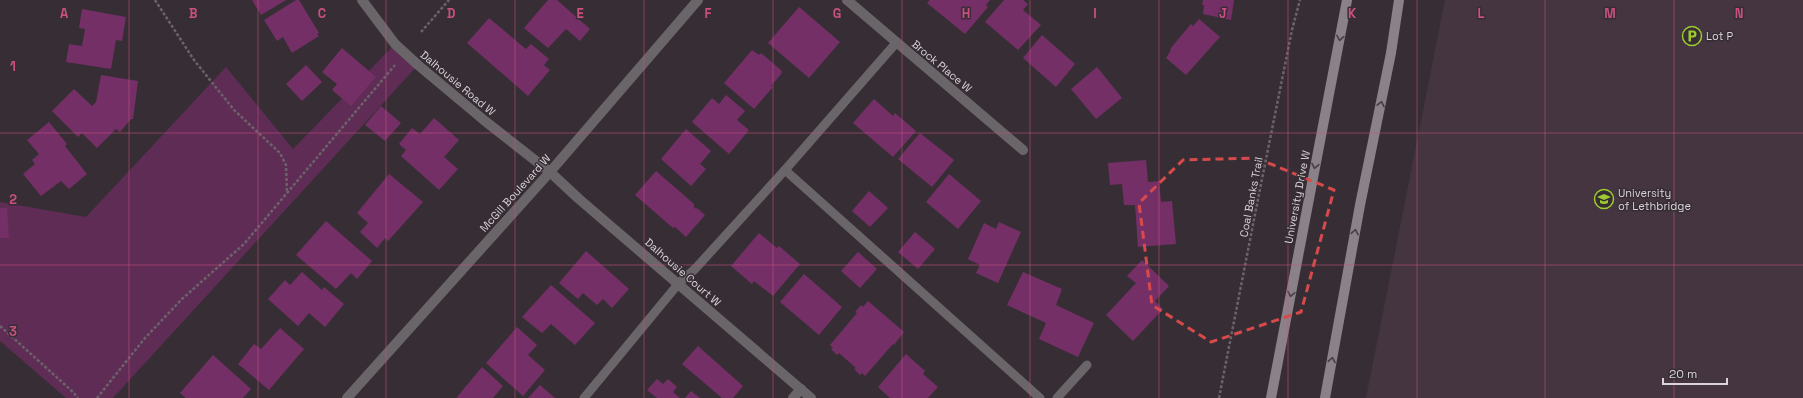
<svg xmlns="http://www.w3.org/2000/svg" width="1803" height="398" font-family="'Space Grotesk',sans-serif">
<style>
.built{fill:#443540}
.green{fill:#5e2c55}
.building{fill:#742f67}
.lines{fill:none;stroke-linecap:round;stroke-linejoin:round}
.path{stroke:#6c636a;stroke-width:2.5;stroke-dasharray:3 2;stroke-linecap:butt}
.service{stroke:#6a6569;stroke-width:9}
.minor{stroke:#6a6569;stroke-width:10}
.tertiary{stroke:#6a6569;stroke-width:10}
.secondary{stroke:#8a8288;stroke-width:10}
.oneway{stroke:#483f46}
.marked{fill:none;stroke:#d74a4b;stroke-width:3;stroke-dasharray:8 5;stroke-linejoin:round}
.grid{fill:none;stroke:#ca5081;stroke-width:1;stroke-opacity:0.55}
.labels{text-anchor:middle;stroke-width:3;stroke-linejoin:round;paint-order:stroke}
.poi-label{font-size:11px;fill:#dbd4d9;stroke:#372e35;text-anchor:start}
.street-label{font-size:11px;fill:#dbd4d9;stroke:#372e35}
.grid-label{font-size:13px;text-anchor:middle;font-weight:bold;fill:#ca5081;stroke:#372e35;stroke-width:3;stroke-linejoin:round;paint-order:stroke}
</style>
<rect width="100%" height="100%" fill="#372e35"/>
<polygon class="built" points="1445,0 1803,0 1803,398 1366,398"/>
<polygon class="green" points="395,44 418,65 113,398 66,398 0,341 0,202 86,217 226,67 293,149"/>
<g class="building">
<polygon points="252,0 286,0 261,15"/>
<polygon points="296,0 299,0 319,33 317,34 319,36 292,53 283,37 277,41 264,20"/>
<polygon points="548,0 557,0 590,29 580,41 566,29 548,48 524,28"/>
<polygon points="930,0 990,0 986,5 988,7 965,34 927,3"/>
<polygon points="1004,0 1023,0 1028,4 1023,10 1041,25 1018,50 985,22"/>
<polygon points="1203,0 1234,0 1231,20 1203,14 1204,5 1202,5"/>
<polygon points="799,7 840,42 809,78 768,43"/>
<polygon points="82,9 126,17 122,41 116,40 111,69 66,62 69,44 82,46 85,29 79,28"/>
<polygon points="489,18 526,49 531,44 549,59 544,65 550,70 528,96 467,43"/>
<polygon points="1199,19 1220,37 1186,75 1166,58 1171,50 1170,49 1191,24 1193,26"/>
<polygon points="1042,35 1075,64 1056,87 1023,58"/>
<polygon points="342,48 376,77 351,106 332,90 337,84 322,72"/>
<polygon points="752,50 759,55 761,53 782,71 781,72 782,73 771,86 773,87 754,109 724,83"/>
<polygon points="306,65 322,82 302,101 286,84"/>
<polygon points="1097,67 1122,98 1096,119 1071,89"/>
<polygon points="101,75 138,81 133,119 131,119 120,132 116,129 97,148 82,133 78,137 52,111 74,89 92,106 96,102"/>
<polygon points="726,95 745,111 737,120 749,130 729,154 692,122 712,98 719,104"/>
<polygon points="874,99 893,116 895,113 916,131 893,157 853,123"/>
<polygon points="381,106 401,123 385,141 365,125"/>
<polygon points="434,118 459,140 444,157 458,169 439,190 401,156 406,150 399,144 412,128 420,134"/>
<polygon points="49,122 67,144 65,146 87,174 69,189 61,181 41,196 23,174 35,164 32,160 39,154 27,140"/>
<polygon points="686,129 711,151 700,164 706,169 691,186 661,159"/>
<polygon points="920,133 954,160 932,187 898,159"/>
<polygon points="1146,160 1148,182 1159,181 1161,202 1172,201 1176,244 1138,247 1135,205 1124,205 1122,184 1110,185 1108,163"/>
<polygon points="656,171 694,204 694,207 696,209 697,208 705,215 686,237 675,227 673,228 635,195"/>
<polygon points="389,174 423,202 388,241 385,238 377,248 360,232 368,223 357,213"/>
<polygon points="949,174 981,201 958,229 926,202"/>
<polygon points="869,191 888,208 870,227 852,211"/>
<polygon points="0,208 7,208 9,238 0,238"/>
<polygon points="326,221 372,261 357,279 351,273 336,289 296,255"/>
<polygon points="999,222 1021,232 998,283 976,273 980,265 968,259 984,223 996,229"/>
<polygon points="915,232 935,249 918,269 898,252"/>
<polygon points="759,233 777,248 779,246 800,264 773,296 754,281 752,284 731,266"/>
<polygon points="586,251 629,289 612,308 603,299 597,305 583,293 578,299 559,283"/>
<polygon points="858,252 877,269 860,288 841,271"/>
<polygon points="1142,260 1169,286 1155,301 1163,309 1133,341 1106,315 1136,283 1127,276"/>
<polygon points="302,272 322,290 324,287 344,304 325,327 309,313 298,326 268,299 285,280 290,285"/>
<polygon points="1023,272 1062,289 1056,305 1094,323 1078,357 1039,339 1046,323 1007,305"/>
<polygon points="804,274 842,307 819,335 780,302"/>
<polygon points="551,285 595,323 575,345 551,324 542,333 522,317"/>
<polygon points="868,301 904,332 894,345 893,344 865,376 862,373 860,375 854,369 856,368 839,353 837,355 831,349 833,348 830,345 857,313 855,312 861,305 863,307"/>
<polygon points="517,327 537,345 528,355 545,370 523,396 486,363"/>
<polygon points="280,328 304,349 269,390 238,364 254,344 261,349"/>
<polygon points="698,346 743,386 733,398 722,398 682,364"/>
<polygon points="906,354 925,371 923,374 938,387 928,398 890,398 878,387"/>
<polygon points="213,355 251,389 243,398 186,398 180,393"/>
<polygon points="482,367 503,386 493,398 458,398 457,397"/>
<polygon points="657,379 663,384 668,379 677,387 673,392 680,398 657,398 647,390"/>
<polygon points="540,385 555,398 528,398"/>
<polygon points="691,391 700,398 685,398"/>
</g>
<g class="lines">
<g class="path">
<polyline points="155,0 194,60 234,110 280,153 286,165 287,193"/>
<polyline points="421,32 449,0"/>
<polyline points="0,326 73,392 78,398"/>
<polyline points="97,398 145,338 182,299 244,244 395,65"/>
<polyline points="1219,398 1260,189 1292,30 1300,0"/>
</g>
<g class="service">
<polyline points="785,170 1040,398"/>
<polyline points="584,398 679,283 695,269 785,170 896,43"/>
<polyline points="1057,398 1087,365"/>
</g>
<g class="minor">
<polyline points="362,0 395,44 418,65 485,121 550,172 579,199 811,398"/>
<polyline points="847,0 1023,150"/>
<polyline points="793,398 801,389"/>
</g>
<polyline class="tertiary" points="347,398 550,172 698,0"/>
<g class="secondary">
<polyline points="1271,398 1347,0"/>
<polyline points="1325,398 1360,205 1391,53 1399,0"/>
</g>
</g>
<defs><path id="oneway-chevron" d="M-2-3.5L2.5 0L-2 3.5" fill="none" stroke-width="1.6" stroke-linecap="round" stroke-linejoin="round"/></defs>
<g class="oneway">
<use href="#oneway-chevron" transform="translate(1340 38) rotate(100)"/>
<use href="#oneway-chevron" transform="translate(1381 104) rotate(-78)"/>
<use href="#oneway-chevron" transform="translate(1315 166) rotate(101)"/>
<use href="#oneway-chevron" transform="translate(1355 232) rotate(-79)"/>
<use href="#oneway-chevron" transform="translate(1291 294) rotate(101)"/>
<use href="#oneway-chevron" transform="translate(1332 360) rotate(-79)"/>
</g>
<path class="marked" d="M1256,158L1334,190L1301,312L1211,342L1152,305L1139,203L1183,160Z"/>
<path class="grid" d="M129,0V398M258,0V398M386,0V398M515,0V398M644,0V398M773,0V398M902,0V398M1030,0V398M1159,0V398M1288,0V398M1417,0V398M1545,0V398M1674,0V398M0,133H1803M0,265H1803"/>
<defs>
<g id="parking-ring" transform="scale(1)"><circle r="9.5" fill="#372e35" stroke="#9dca2f" stroke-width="1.5"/><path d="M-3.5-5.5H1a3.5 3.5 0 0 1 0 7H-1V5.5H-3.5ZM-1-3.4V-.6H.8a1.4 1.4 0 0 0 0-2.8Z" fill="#9dca2f"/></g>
<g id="university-ring" transform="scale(1)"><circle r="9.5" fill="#372e35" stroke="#9dca2f" stroke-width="1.5"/><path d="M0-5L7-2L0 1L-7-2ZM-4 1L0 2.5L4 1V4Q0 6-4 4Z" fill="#9dca2f"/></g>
</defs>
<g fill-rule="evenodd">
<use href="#parking-ring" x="1692" y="36"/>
<use href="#university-ring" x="1604" y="199"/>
</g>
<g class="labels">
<g class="poi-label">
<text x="1706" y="40">Lot P</text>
<text x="1618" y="197">University<tspan x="1618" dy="13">of Lethbridge</tspan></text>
</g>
<g class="street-label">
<text transform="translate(942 66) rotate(40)" y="4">Brock Place W</text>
<text transform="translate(458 83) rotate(40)" y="4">Dalhousie Road W</text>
<text transform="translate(515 193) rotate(-48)" y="4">McGill Boulevard W</text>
<text transform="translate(1251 197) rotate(-79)" y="4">Coal Banks Trail</text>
<text transform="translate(1297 197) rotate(-79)" y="4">University Drive W</text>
<text transform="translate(683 272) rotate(41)" y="4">Dalhousie Court W</text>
</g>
</g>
<g class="grid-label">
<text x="64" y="18">A</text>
<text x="193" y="18">B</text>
<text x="322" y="18">C</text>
<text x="451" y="18">D</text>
<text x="580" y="18">E</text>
<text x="708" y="18">F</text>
<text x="837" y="18">G</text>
<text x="966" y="18">H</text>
<text x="1095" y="18">I</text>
<text x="1223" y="18">J</text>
<text x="1352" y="18">K</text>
<text x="1481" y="18">L</text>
<text x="1610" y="18">M</text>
<text x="1739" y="18">N</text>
<text x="13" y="71">1</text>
<text x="13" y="204">2</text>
<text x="13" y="336">3</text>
</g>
<path d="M1663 378v6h64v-6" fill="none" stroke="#dbd4d9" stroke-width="2"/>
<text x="1669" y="378" font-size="12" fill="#dbd4d9" stroke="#372e35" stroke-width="3" paint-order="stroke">20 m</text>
</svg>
